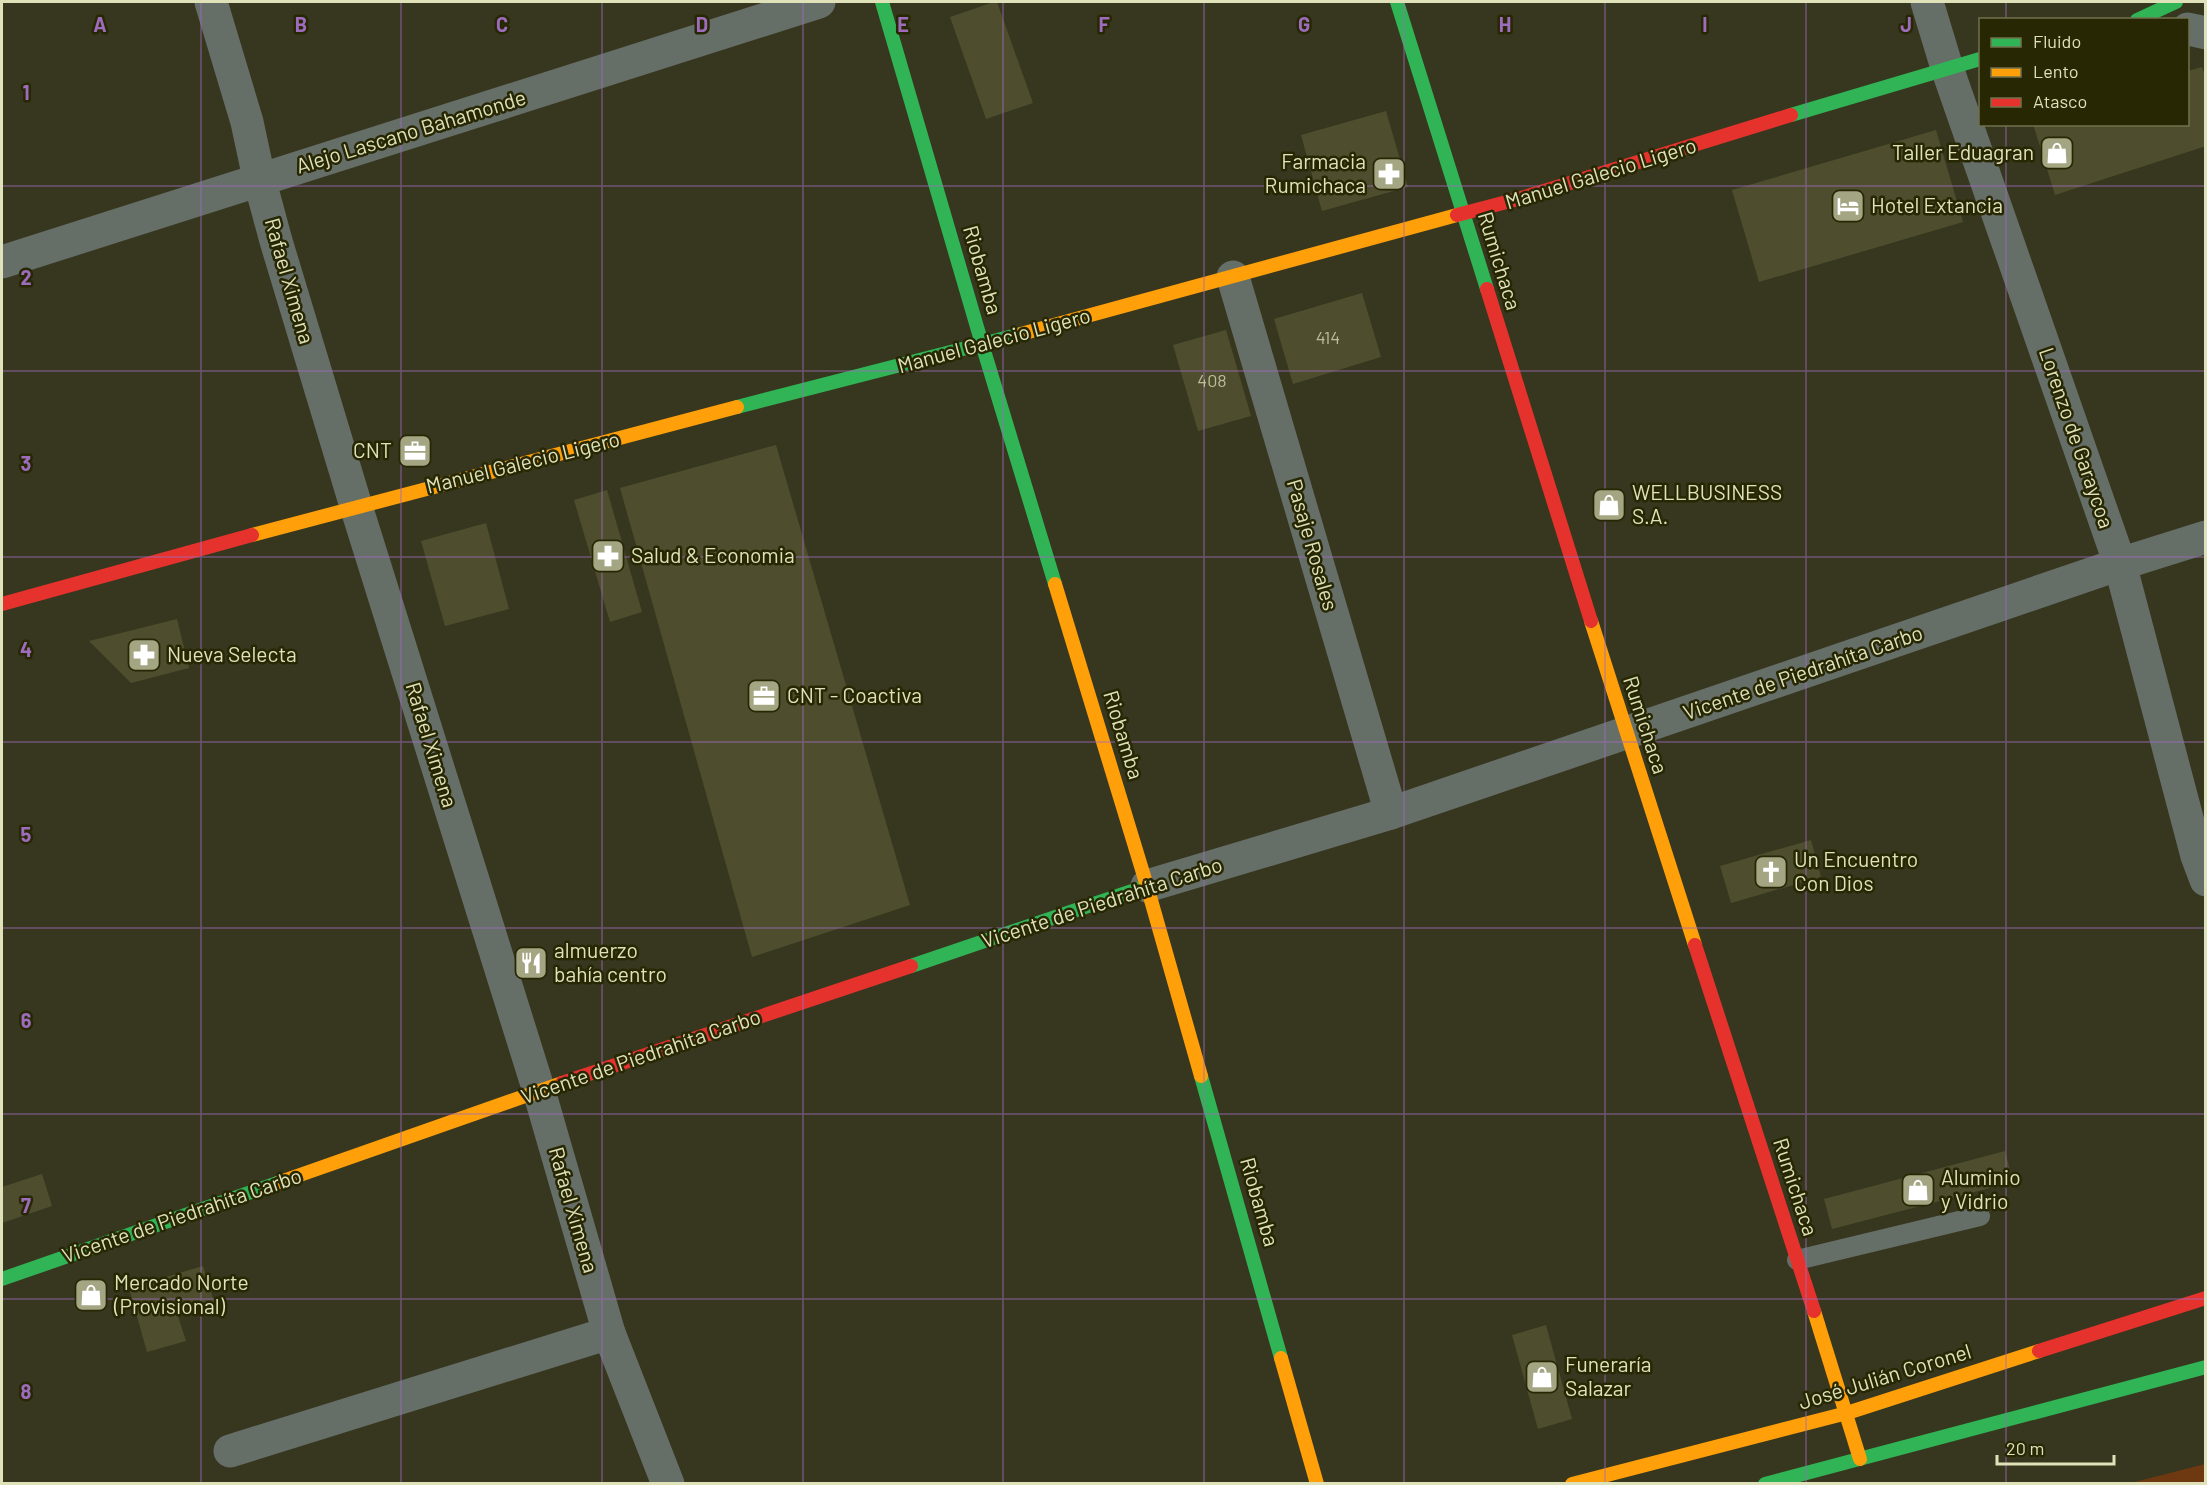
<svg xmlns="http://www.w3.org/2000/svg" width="2207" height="1485" font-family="Barlow,sans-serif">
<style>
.green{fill:#6e3911}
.building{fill:#4e4e2f}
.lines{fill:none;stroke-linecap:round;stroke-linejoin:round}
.lane{stroke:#666e68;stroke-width:20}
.street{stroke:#666e68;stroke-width:33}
.fast{stroke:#30b455;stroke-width:14}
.slow{stroke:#ff9f0a;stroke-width:14}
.jam{stroke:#e5322d;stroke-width:14}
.grid{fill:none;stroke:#9e6cbd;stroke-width:1.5;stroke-opacity:0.55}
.labels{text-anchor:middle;stroke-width:5;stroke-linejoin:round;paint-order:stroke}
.number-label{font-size:18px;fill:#bbbd96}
.street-label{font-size:21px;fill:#dfe2b9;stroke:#272704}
.poi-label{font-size:21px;fill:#dfe2b9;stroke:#272704;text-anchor:start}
.grid-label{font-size:20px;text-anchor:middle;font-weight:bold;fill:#9e6cbd;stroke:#272704;stroke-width:5;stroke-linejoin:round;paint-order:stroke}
</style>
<rect width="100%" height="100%" fill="#37371f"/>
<polygon class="green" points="2205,1464 2205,1483 2131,1483"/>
<g class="building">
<polygon points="994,2 997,2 1033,103 986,119 950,17"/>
<polygon points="2202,67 2206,79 2206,146 2055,195 2033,124 2188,124 2188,71"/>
<polygon points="1386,111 1408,187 1322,211 1301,135"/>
<polygon points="1936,130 1963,222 1759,282 1732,190"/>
<polygon points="1362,293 1381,357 1293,384 1274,319"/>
<polygon points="1226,330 1251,416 1198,431 1173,345"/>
<polygon points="776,445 910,905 752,957 620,488"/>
<polygon points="607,490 642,612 610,622 574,500"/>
<polygon points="486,523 509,609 445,626 421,541"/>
<polygon points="177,619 189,668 131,683 89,641"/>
<polygon points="1811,840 1821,877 1731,903 1720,866"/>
<polygon points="2005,1151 2013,1182 1832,1229 1824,1199"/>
<polygon points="42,1174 52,1206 2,1223 2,1187"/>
<polygon points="203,1266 215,1305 178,1316 186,1341 147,1352 129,1288"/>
<polygon points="1546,1325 1572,1419 1538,1429 1512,1335"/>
</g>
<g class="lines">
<polyline class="lane" points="1797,1260 1980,1216"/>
<g class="street">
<polyline points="211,2 247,122 259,178 276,241 356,506 539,1091 609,1333 668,1484"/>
<polyline points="1927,2 1947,68 2120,564 2197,856 2206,880"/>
<polyline points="2188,29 2206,33"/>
<polyline points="2,262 819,2"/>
<polyline points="1233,277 1391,813"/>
<polyline points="1147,886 1391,813 2120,564 2206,537"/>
<polyline points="230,1451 609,1333"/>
</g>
<g class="fast">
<polyline points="882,2 982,344 1055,584"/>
<polyline points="1397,2 1487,289"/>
<polyline points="2137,20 2176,2"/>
<polyline points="1791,115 1980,59"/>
<polyline points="737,407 1021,334"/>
<polyline points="911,966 1147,886"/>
<polyline points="1201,1076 1281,1358"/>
<polyline points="2,1279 280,1182"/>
<polyline points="1765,1484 2206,1367"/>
</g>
<g class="slow">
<polyline points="1021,334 1457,215"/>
<polyline points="252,535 737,407"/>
<polyline points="1055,584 1147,886 1201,1076"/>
<polyline points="1591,621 1695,945"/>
<polyline points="280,1182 562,1083"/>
<polyline points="1814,1311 1860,1459"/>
<polyline points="1281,1358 1317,1484"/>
<polyline points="1572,1484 1847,1413 2039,1351"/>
</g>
<g class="jam">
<polyline points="1457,215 1518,199 1791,115"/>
<polyline points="1487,289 1591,621"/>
<polyline points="2,604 252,535"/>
<polyline points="1695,945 1814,1311"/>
<polyline points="562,1083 911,966"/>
<polyline points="2039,1351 2206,1298"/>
</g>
</g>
<path class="grid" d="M201,2V1484M401,2V1484M602,2V1484M803,2V1484M1003,2V1484M1204,2V1484M1404,2V1484M1605,2V1484M1806,2V1484M2006,2V20M2006,124V1484M2,186H2206M2,371H2206M2,557H2206M2,742H2206M2,928H2206M2,1114H2206M2,1299H2206"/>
<defs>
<g id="shop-square" transform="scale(1.725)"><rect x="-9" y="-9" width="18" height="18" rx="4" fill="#a4a683" stroke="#272704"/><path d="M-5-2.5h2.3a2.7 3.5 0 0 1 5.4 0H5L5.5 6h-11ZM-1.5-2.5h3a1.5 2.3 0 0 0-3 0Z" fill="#fff"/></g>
<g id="pharmacy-square" transform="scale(1.725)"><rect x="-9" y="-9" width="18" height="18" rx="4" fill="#a4a683" stroke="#272704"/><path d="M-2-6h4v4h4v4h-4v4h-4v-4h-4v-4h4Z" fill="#fff"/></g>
<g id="hotel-square" transform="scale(1.725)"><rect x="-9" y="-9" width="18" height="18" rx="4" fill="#a4a683" stroke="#272704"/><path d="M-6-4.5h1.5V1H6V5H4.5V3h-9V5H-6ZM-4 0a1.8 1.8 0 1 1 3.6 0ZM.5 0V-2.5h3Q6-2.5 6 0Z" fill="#fff"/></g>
<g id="office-square" transform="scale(1.725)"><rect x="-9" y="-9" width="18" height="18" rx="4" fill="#a4a683" stroke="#272704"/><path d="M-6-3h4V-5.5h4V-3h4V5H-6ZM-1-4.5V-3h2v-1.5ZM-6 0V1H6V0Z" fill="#fff"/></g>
<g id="church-square" transform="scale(1.725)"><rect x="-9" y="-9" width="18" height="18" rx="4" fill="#a4a683" stroke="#272704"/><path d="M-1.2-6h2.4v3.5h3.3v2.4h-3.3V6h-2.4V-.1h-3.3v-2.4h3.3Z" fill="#fff"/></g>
<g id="restaurant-square" transform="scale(1.725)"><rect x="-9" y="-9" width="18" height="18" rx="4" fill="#a4a683" stroke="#272704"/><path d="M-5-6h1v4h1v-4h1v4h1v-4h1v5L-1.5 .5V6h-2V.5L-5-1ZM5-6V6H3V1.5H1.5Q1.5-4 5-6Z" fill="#fff"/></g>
</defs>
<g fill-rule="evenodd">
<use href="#shop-square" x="2057" y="153"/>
<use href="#pharmacy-square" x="1389" y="174"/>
<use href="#hotel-square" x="1848" y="206"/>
<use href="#office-square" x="415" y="451"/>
<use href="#shop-square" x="1609" y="505"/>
<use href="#pharmacy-square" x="608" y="556"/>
<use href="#pharmacy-square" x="144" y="655"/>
<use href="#office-square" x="764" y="696"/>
<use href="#church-square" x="1771" y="872"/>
<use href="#restaurant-square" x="531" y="963"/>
<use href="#shop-square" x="1918" y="1190"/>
<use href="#shop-square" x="91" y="1295"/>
<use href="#shop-square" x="1542" y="1377"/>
</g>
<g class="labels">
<g class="number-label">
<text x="1328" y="344">414</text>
<text x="1212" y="387">408</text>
</g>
<g class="street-label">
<text transform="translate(411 132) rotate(-17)" y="7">Alejo Lascano Bahamonde</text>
<text transform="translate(1601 174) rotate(-17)" y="7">Manuel Galecio Ligero</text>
<text transform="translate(1499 261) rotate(73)" y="7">Rumichaca</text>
<text transform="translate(982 270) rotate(74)" y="7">Riobamba</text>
<text transform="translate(289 281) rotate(74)" y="7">Rafael Ximena</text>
<text transform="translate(994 341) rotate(-15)" y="7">Manuel Galecio Ligero</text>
<text transform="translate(2076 438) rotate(71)" y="7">Lorenzo de Garaycoa</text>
<text transform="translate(523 463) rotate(-14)" y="7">Manuel Galecio Ligero</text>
<text transform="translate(1312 545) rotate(74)" y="7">Pasaje Rosales</text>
<text transform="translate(1803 673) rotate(-19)" y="7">Vicente de Piedrahíta Carbo</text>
<text transform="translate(1645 725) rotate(72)" y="7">Rumichaca</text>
<text transform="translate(1123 735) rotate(73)" y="7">Riobamba</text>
<text transform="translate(431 745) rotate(73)" y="7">Rafael Ximena</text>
<text transform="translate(1102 903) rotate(-18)" y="7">Vicente de Piedrahíta Carbo</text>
<text transform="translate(641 1057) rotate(-19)" y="7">Vicente de Piedrahíta Carbo</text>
<text transform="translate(1795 1187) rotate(72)" y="7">Rumichaca</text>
<text transform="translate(1259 1202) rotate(74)" y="7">Riobamba</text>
<text transform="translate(573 1210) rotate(74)" y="7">Rafael Ximena</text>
<text transform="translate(182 1216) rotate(-19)" y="7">Vicente de Piedrahíta Carbo</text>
<text transform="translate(1885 1377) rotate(-17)" y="7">José Julián Coronel</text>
</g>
<g class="poi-label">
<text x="2034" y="160" text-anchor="end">Taller Eduagran</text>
<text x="1366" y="169" text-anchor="end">Farmacia<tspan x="1366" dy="24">Rumichaca</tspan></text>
<text x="1871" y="213">Hotel Extancia</text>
<text x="392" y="458" text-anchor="end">CNT</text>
<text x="1632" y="500">WELLBUSINESS<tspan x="1632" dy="24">S.A.</tspan></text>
<text x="631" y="563">Salud &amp; Economia</text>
<text x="167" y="662">Nueva Selecta</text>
<text x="787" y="703">CNT - Coactiva</text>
<text x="1794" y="867">Un Encuentro<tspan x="1794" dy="24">Con Dios</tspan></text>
<text x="554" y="958">almuerzo<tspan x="554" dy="24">bahía centro</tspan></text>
<text x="1941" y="1185">Aluminio<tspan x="1941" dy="24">y Vidrio</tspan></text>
<text x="114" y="1290">Mercado Norte<tspan x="114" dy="24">(Provisional)</tspan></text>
<text x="1565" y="1372">Funeraría<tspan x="1565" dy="24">Salazar</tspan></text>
</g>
</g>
<g class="grid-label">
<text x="100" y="32">A</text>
<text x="301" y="32">B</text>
<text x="502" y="32">C</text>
<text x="702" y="32">D</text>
<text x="903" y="32">E</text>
<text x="1104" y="32">F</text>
<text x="1304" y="32">G</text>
<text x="1505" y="32">H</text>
<text x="1705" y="32">I</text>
<text x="1906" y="32">J</text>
<text x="26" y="100">1</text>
<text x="26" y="285">2</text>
<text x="26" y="471">3</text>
<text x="26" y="657">4</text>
<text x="26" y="842">5</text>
<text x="26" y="1028">6</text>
<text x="26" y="1213">7</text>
<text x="26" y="1399">8</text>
</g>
<rect width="2207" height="1485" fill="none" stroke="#dfe2b9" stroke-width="6"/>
<rect x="1979" y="18" width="210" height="108" fill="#272704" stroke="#71724c" stroke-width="1.5"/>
<rect x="1991" y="38" width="30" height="9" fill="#30b455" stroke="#71724c" stroke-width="1.5"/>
<text x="2033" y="48" font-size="18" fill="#dfe2b9">Fluido</text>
<rect x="1991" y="68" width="30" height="9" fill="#ff9f0a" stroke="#71724c" stroke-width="1.5"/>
<text x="2033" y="78" font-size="18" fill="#dfe2b9">Lento</text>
<rect x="1991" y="98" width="30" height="9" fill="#e5322d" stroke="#71724c" stroke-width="1.5"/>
<text x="2033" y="108" font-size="18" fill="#dfe2b9">Atasco</text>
<path d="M1997 1455v9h117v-9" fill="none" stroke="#dfe2b9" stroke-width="3"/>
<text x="2006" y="1455" font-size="18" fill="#dfe2b9" stroke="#272704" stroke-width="4.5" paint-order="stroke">20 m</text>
</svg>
